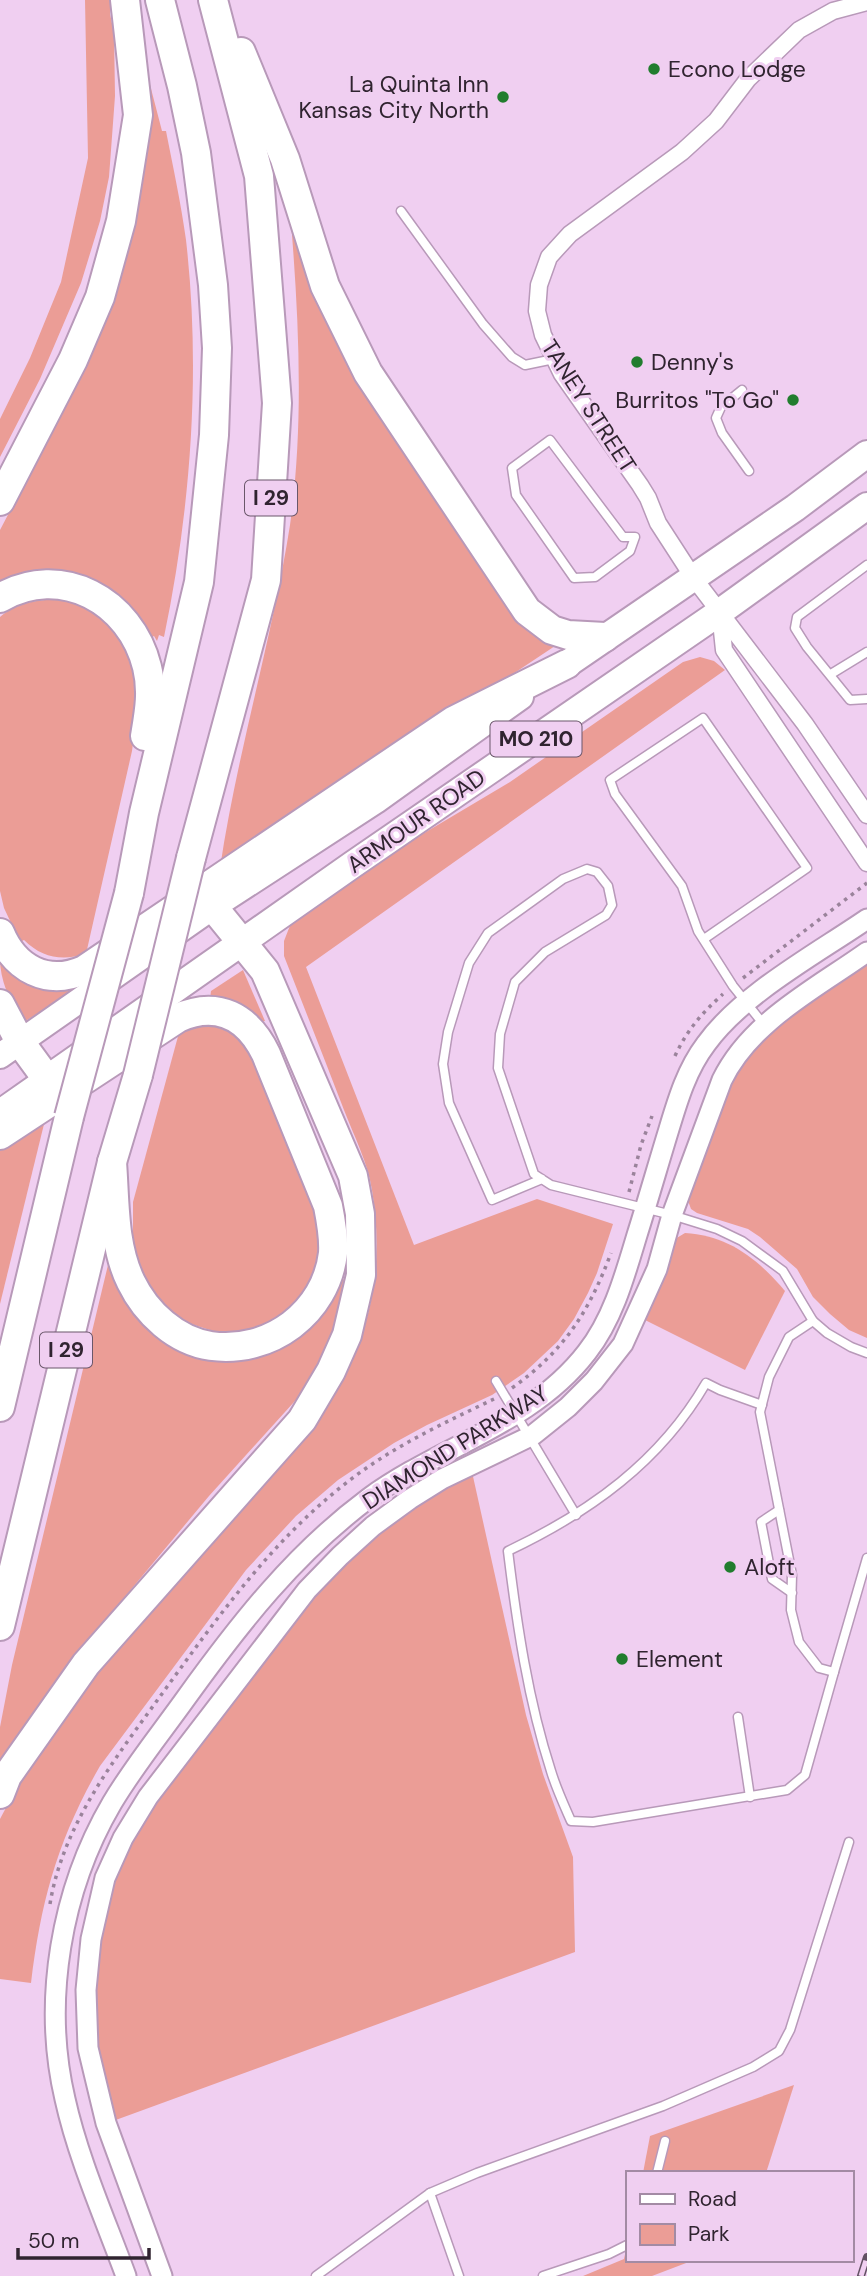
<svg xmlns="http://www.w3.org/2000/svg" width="867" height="2276" font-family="'DM Sans',sans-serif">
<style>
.green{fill:#eb9d96}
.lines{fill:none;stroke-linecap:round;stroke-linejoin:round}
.service-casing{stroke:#b899b9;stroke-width:11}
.minor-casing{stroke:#b899b9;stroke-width:19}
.tertiary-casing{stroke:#b899b9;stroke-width:23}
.primary-casing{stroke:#b899b9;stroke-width:28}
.trunk-casing{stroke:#b899b9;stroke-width:30}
.motorway-casing{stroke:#b899b9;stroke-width:32}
.path{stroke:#9a839b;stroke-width:3.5;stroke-dasharray:3.5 5;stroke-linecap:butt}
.service{stroke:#fff;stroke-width:8}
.minor{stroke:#fff;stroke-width:16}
.tertiary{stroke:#fff;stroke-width:19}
.primary{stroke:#fff;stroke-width:24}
.trunk{stroke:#fff;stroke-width:26}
.motorway{stroke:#fff;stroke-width:28}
.rail-casing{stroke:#625163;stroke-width:8}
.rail{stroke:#f0cff1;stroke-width:5;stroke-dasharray:16;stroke-linecap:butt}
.motorway-bridge-casing{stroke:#b899b9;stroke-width:32;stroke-linecap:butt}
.motorway-bridge{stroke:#fff;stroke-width:28}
.poi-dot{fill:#217d2e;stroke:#f0cff1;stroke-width:2.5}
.labels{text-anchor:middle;stroke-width:6;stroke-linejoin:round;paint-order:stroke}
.shield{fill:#f0cff1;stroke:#6a576a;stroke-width:2}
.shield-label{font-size:21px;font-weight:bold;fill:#302430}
.poi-label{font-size:23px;fill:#302430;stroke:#f0cff1;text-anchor:start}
.street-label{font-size:23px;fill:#302430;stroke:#f0cff1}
</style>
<rect width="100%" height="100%" fill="#f0cff1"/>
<g class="green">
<polygon points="85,0 111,0 110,14 114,33 115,96 109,177 100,221 81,283 40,379 0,457 0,419 30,358 61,282 88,158"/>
<path d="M149,81L162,131H166C173,167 181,203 186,240C201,372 191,507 164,637L159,635L157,641L154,636L149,639L125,603L0,587V530L84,370L108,311Z"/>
<path d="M291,222L313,276L555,644V646L220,868C237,753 272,640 290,525C304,425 299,322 291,222Z"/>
<path d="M59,599L75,601L90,607L121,637L133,669L136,685L137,712L132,751L86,954C62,961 42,958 24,940L20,942L4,908L0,891V617C18,602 36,600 59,599Z"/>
<path d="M700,657L714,661L725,670L306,967L414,1245L537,1199L613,1224L597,1273L588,1293L574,1319L558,1341L524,1373L492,1395L427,1425L394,1443L338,1480L296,1516L246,1570L100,1766C58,1839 41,1900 31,1983L0,1979V1819L33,1757L81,1685L309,1430C365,1359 387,1280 372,1190C368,1163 354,1136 344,1110C324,1058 304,1007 284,956V941L291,923L394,851L510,782L683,662Z"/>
<polygon points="867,957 867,1338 849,1330 830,1314 813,1297 797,1269 760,1237 748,1229 697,1213 691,1209 687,1198 739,1056"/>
<path d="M0,959L62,985L79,987L24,1022C11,1005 0,981 0,959Z"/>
<polygon points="243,970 265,1021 260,1022 210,999 211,991"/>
<path d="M207,1025C228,1029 240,1036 251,1055L316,1209L321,1254L312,1283L293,1307L277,1319L246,1332L213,1331L185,1322L163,1305L148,1285L133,1245V1202L180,1029Z"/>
<polygon points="45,1120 0,1304 0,1151"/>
<path d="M685,1233C728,1235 759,1260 785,1291L745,1370L645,1320L675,1239Z"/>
<polygon points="113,1264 117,1278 230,1357 338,1278 349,1281 327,1347 304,1391 209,1496 78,1653 0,1773 0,1727 12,1665 108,1265"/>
<polygon points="472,1472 526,1715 543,1774 573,1857 575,1952 113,2121 104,2091 93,2015 97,1951 111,1883 130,1837 306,1596 381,1526"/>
<polygon points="794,2085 766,2173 643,2173 650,2136"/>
<polygon points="627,2245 627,2260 694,2260 652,2276 583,2276 624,2259"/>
</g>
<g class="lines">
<g class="service-casing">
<g id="service">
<polyline points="401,211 483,324 512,357 525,365 554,359"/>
<polyline points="742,390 721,407 716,418 722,433 749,471"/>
<polygon points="550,440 623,537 635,537 630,551 595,577 574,578 516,495 512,468"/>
<polyline points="867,565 797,617 795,628 807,647 850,700 867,699"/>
<polyline points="831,674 867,652"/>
<polyline points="704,939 807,868 703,718 610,780 615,794 682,886 698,931 733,986 765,1026"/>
<polyline points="542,1179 492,1200 449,1103 443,1064 448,1032 469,963 488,933 563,879 587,869 597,872 608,886 612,905 606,915 545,952 515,982 500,1034 498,1068 534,1174 551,1185 672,1215 717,1229 742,1241 783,1271 813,1321 827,1333 851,1347 867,1353"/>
<polyline points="813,1321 789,1337 769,1377 760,1412 792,1575 791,1610 799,1642 819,1668 834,1672 867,1558"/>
<polyline points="496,1381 576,1515"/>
<path d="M762,1405L720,1390L706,1383C660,1462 590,1512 508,1551C517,1625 528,1700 551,1771C556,1788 564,1805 571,1821L593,1822L787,1790L805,1775L834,1672"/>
<polyline points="779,1510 761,1522 772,1579 792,1593"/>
<polyline points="738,1717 750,1797"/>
<polyline points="657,2173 665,2141"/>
<polyline points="430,2193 459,2276"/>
<polyline points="316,2276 430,2193 477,2173 663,2106 753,2067 779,2051 790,2030 849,1842"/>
<polyline points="543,2276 609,2254 627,2245"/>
</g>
</g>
<g class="minor-casing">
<g id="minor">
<polyline points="867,2 833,11 799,30 748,79 716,121 682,152 570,234 549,257 539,285 537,311 543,335 562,374 640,485 648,498 658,523 693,577 805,724 867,815"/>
<polyline points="720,612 724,650 867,863"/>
</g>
</g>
<g class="tertiary-casing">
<g id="tertiary">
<path d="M126,2276C105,2219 78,2158 65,2099C42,2001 61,1890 112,1803C134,1766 161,1733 186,1698C240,1623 295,1553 369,1498C440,1446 532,1424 587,1352C613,1319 625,1275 637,1235C648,1200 658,1165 669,1129C678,1099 687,1069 706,1044C742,994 816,954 867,919"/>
<path d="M162,2276L106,2123L88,2048L86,1990L91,1939L105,1878L123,1838L148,1797L307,1590L340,1556L373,1526L410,1499L442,1479L533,1435L568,1407L594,1381L623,1344L657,1269L672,1215L722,1080C751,1021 815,989 867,952"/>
</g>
</g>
<g class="primary-casing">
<g id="primary">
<polyline points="0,1056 213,907 376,801 521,697"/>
<polyline points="0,1112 47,1079"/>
</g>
</g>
<g class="trunk-casing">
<g id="trunk">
<polyline points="567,664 795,508 867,454"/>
<polyline points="47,1079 352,865 720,612 867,506"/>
</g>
</g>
<g class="motorway-casing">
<g id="motorway">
<polyline points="241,52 285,159 325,286 368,373 527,611 552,630 568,635 605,637"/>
<polyline points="0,501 73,360 100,297 121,221 138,115 125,0"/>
<path d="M0,598C61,562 131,601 147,667C153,691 149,712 145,736"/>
<polyline points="191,858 266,580 277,403 259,176 213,0"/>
<polyline points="129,893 144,813 199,582 214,435 217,348 213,285 196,153 182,86 160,0"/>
<path d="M0,933C15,969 47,986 84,970L453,721L567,664"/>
<polyline points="0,1004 20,1042 47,1079"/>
<path d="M0,1135L178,1018C218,1000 248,1017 266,1054L328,1206C331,1221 334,1237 333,1253C326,1313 270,1354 211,1346C176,1341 146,1313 131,1282C113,1246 115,1200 112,1162"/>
<polyline points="0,1407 69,1117"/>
<polyline points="0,1626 112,1162 138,1075"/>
<polyline points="0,1794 7,1776 86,1664 302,1420 331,1371 347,1335 361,1275 360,1214 353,1176 265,971 213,907"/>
</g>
</g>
<g class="path">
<polyline points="743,978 867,883"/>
<path d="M675,1056C687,1030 702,1013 723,994"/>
<polyline points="629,1192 641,1145 652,1116"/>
<path d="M512,1388C564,1351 589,1312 611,1253"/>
<path d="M50,1904C63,1823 118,1755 164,1691C220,1614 274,1538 350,1480C394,1446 444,1423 494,1399"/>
</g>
<use href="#service" class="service"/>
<use href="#minor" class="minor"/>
<use href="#tertiary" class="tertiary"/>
<use href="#primary" class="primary"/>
<use href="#trunk" class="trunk"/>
<use href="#motorway" class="motorway"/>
<g class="rail-casing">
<polyline id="rail" points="861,2276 867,2257"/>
</g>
<use href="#rail" class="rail"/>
<g class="motorway-bridge-casing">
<g id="motorway-bridge">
<polyline points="138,1075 191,858"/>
<polyline points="69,1117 129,893"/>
</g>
</g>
<use href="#motorway-bridge" class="motorway-bridge"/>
</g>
<g class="poi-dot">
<circle cx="654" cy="69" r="7"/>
<circle cx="503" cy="97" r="7"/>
<circle cx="637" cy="362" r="7"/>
<circle cx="793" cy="400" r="7"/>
<circle cx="730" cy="1567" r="7"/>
<circle cx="622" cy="1659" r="7"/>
</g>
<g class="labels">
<g class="shield">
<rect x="245" y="480.5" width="52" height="35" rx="5"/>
<rect x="490.5" y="721.5" width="91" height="35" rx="5"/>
<rect x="40" y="1332.5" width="52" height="35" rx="5"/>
</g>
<g class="shield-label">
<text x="271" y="505">I 29</text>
<text x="536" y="746">MO 210</text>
<text x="66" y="1357">I 29</text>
</g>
<g class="poi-label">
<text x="668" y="77">Econo Lodge</text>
<text x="489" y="92" text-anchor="end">La Quinta Inn<tspan x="489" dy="26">Kansas City North</tspan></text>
<text x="651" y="370">Denny's</text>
<text x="779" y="408" text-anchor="end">Burritos "To Go"</text>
<text x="744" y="1575">Aloft</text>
<text x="636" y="1667">Element</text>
</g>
<g class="street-label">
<text transform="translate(589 406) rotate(57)" y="8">TANEY STREET</text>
<text transform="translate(416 821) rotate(-35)" y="8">ARMOUR ROAD</text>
<text transform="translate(455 1447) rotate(-32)" y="8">DIAMOND PARKWAY</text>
</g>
</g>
<rect x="626" y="2171" width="228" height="91" fill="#f0cff1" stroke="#a38ba4" stroke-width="2"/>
<rect x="640" y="2194" width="35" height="10" fill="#ffffff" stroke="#a38ba4" stroke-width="2"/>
<text x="688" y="2206" font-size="21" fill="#302430">Road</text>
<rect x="640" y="2224" width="35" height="21" fill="#eb9d96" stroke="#a38ba4" stroke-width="2"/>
<text x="688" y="2241" font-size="21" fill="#302430">Park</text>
<path d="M18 2248v10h131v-10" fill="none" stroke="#302430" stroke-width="3.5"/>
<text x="28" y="2248" font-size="21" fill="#302430" stroke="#f0cff1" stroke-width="5" paint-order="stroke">50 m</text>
</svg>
